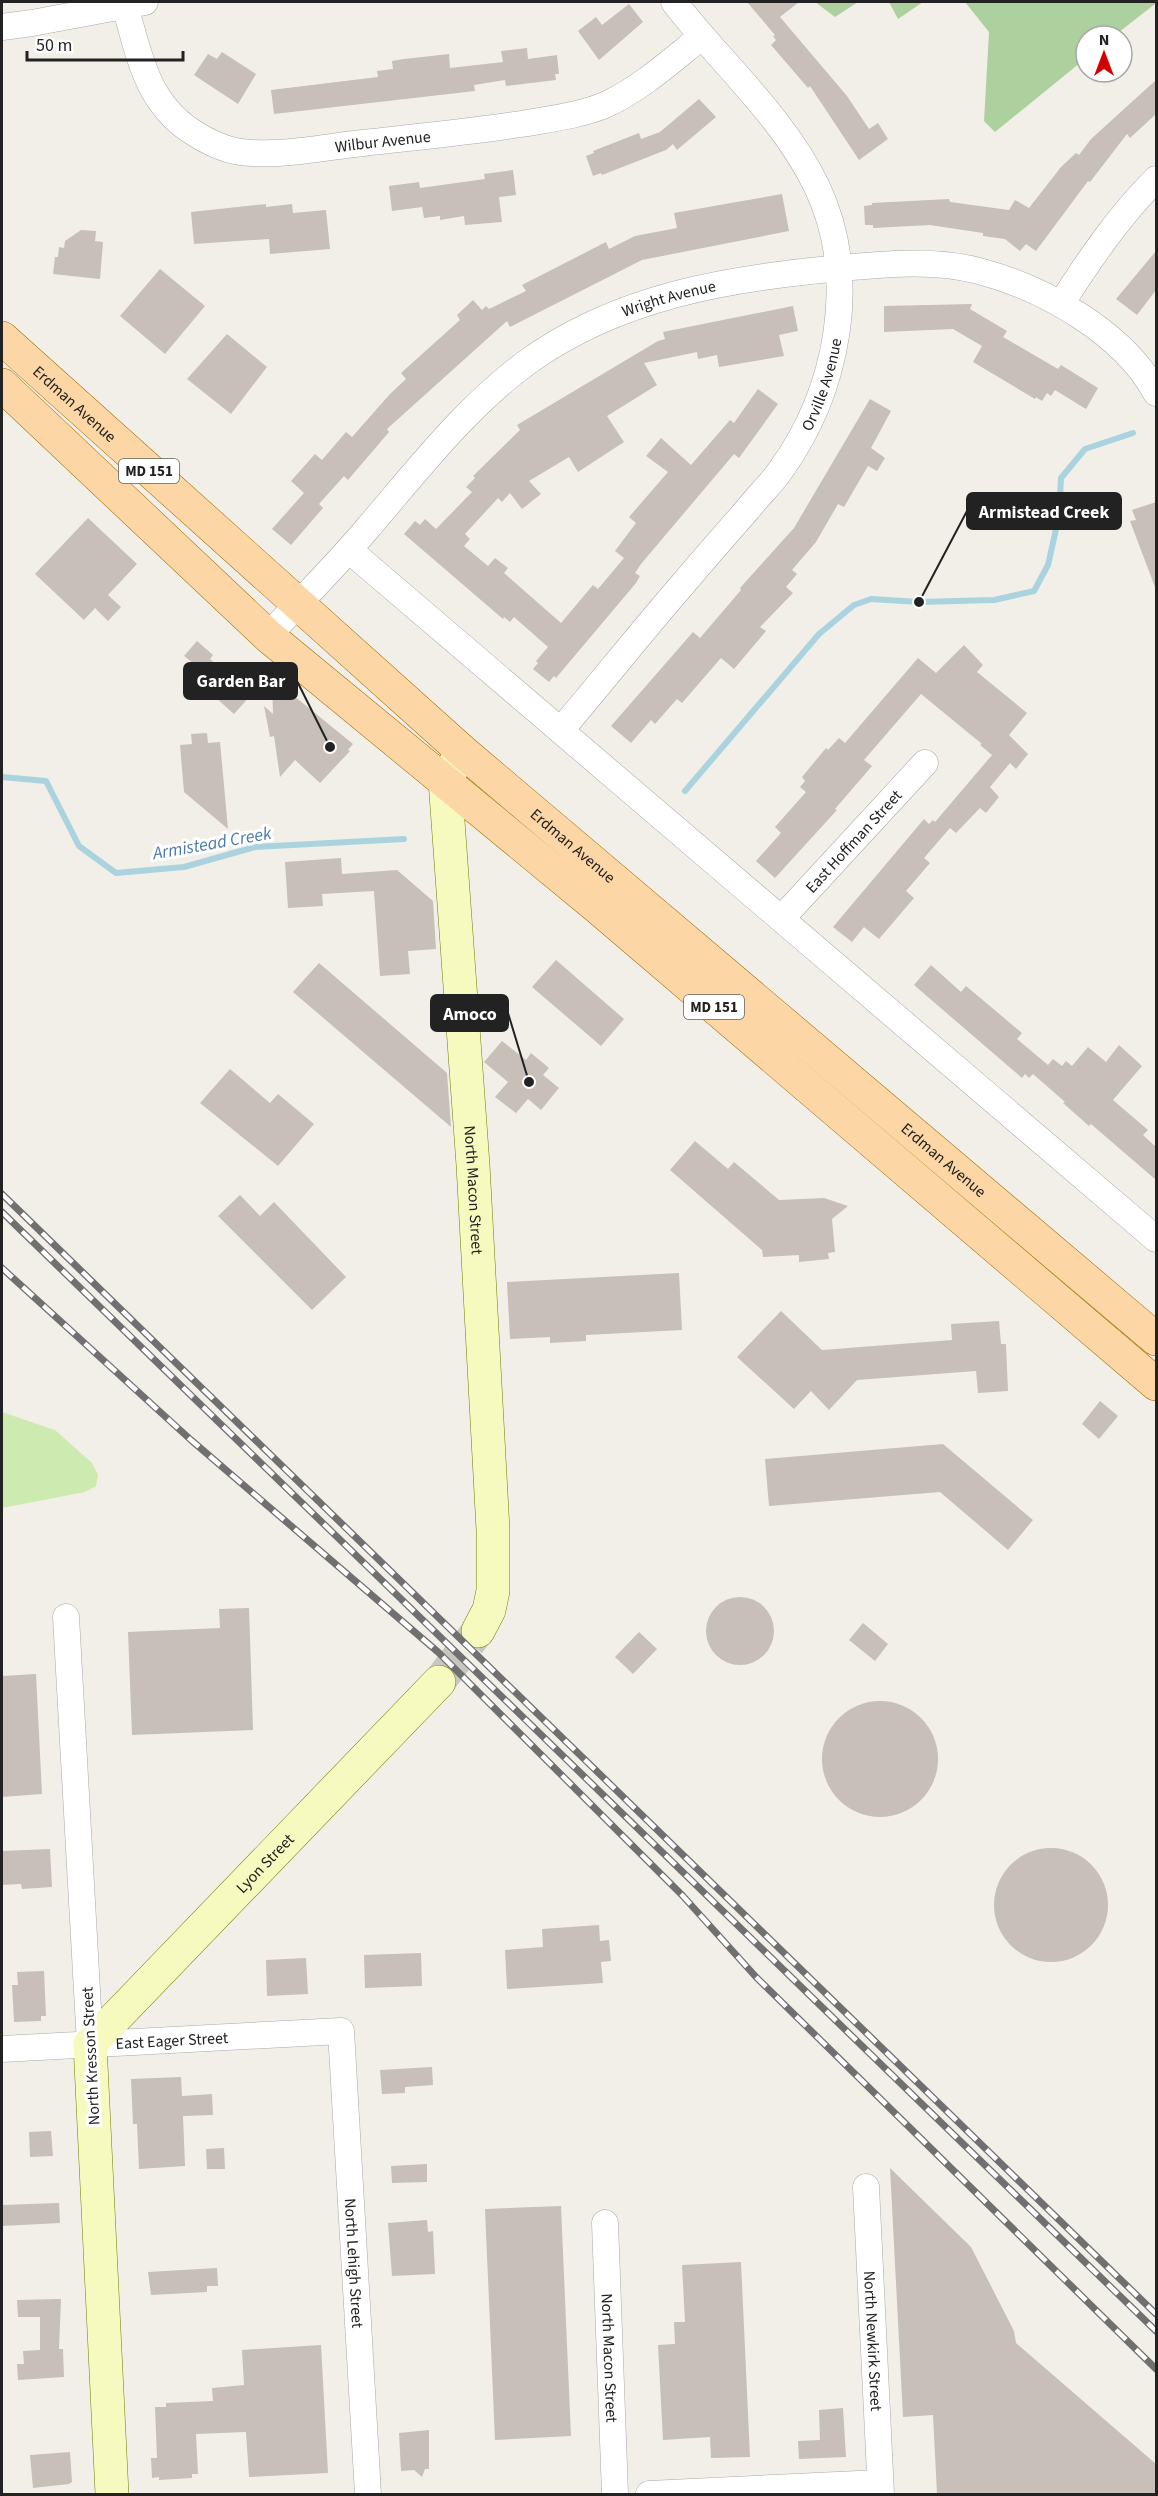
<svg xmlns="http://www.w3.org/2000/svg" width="1158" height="2496" font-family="'Source Sans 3',sans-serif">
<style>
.grass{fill:#cdebb0}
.forest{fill:#add19e}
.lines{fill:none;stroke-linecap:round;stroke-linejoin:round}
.stream{stroke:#aad3df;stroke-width:6}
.building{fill:#c7bfb8}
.secondary-tunnel{stroke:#c8c6c1;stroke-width:33;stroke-dasharray:33 16;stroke-linecap:butt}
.street-casing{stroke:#a9a9a9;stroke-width:27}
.secondary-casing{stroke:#707d05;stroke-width:34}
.primary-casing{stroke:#a06b00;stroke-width:34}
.street{stroke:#fff;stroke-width:26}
.secondary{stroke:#f7fabf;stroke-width:33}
.primary{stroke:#fcd6a4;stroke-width:33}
.rail-casing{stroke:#707070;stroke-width:7}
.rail{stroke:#fff;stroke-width:4.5;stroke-dasharray:14;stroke-linecap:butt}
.labels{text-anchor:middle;stroke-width:6;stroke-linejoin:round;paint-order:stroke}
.shield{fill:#fff;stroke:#646464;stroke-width:1.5}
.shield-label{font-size:15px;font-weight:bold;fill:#222}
.street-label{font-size:16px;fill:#222;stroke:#fff}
.water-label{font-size:18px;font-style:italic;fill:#4a7aab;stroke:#fff}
.leader{fill:none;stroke:#222;stroke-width:2}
.callout-dot{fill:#222;stroke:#fff;stroke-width:2}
.callout{fill:#222;stroke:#222;stroke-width:2}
.callout-label{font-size:18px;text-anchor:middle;font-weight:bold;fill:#fff}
</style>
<rect width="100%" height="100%" fill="#f2efe9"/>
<polygon class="grass" points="2,1412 55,1430 92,1463 98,1475 96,1486 85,1492 2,1508"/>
<g class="forest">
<polygon points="815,2 858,2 835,17"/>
<polygon points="889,2 923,2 898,19"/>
<polygon points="965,2 1156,2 1156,6 1155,4 1114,36 1086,36 1086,58 995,132 984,121 989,32"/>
</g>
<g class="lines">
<g class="stream">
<polyline points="2,777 46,781 79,846 116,873 184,867 255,847 404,839"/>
<polyline points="685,791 819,634 854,605 871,599 919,602 994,600 1034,591 1048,565 1059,516 1061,478 1085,449 1133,433"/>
</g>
</g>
<g class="building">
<polygon points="747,2 799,2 780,17 847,96 869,129 878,123 888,139 859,160 810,86 808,88 771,45 776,40 773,36 775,35"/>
<polygon points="629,4 643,22 599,60 578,31 596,17 602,25"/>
<polygon points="527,48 528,59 557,55 559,74 555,74 556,80 506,86 505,80 474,85 475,91 274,114 271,90 378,77 377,71 393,69 392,61 404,59 449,54 450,68 503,62 501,51"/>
<polygon points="222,52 256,74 238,104 194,75 208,54 217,59"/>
<polygon points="1156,80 1156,114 1130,138 1127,134 1090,182 1088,181 1036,251 1026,244 1020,251 1005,239 983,236 983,233 930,225 873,228 873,225 865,225 864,206 872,205 872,203 949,199 950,202 1009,210 1015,200 1029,208 1061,167 1076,153 1079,155 1091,139"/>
<polygon points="699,99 716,117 677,150 673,144 666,150 602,175 601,173 593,176 586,156 594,153 593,151 639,133 641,139 660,132"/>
<polygon points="513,170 516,195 499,197 502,222 465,225 464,216 440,220 440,216 424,218 422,207 392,211 389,186 419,182 420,188 485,179 484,174"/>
<polygon points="782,194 789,231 642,260 510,327 507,321 387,429 389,432 348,480 344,476 319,504 323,508 291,545 272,529 304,493 291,481 315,454 322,460 346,432 352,437 390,394 406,379 401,373 460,320 457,315 473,300 482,310 486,306 489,309 526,291 522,285 606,242 609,249 635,236 677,228 674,213"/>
<polygon points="266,204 266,207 292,204 293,213 326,210 330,249 270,254 269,239 194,244 191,212"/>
<polygon points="81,230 96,231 95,241 103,242 100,279 53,274 55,257 58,257 59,247 64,248 65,241"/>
<polygon points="1156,251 1156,290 1137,315 1116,299"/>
<polygon points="160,269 205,306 165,354 120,316"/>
<polygon points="972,304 970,309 1007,331 1003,337 1058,369 1061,365 1098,388 1086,409 1055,390 1051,396 1047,393 1042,401 1036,397 1035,399 973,362 982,346 953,329 884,332 884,306"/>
<polygon points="793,306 798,331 779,335 784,356 719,367 717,355 698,359 697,352 644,363 657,385 607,416 624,442 578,472 569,457 529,481 541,494 522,509 510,493 502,502 498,498 465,534 470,539 464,546 488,566 495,558 508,568 504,573 561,623 593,585 598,589 624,558 615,551 636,523 629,517 668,472 646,456 661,438 691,465 730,420 734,423 758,389 778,404 739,458 734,454 641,564 635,573 640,576 636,583 556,678 554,676 549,682 533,669 538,663 536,661 548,647 514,617 510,622 504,617 503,619 404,534 415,521 420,525 425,519 436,529 472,492 466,487 475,478 473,476 520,430 517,425 658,341 665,339 663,332"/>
<polygon points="227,334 267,367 231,414 187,379"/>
<polygon points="870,399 891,411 871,448 885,458 877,471 868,466 844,507 838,504 816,542 792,570 797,574 786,587 793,593 760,627 766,631 734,669 721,658 682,703 677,699 655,724 651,720 631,743 611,726 693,632 700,638 741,590 740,588 794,528"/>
<polygon points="1156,502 1156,586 1155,587 1130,521 1136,520 1132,510"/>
<polygon points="88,518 137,564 108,595 121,607 108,621 95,608 84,620 35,574"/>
<polygon points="197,641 213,655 210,659 251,695 234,714 186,671 193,663 184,656"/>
<polygon points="964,645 983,665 977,672 1027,713 1009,735 1028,754 1016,769 1010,763 990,787 999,797 986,813 980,808 956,833 950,828 924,858 930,863 906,891 914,898 879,939 864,927 852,942 833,927 924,819 929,824 933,820 935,822 992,755 980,745 982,744 921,694 864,760 872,766 835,809 837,810 775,878 756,861 781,833 775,827 806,792 800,787 805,781 802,777 826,748 828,750 839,738 845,743 918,658 936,673"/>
<polygon points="272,678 353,744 348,750 350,751 320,783 295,760 280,777 274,736 270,737 264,706 273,714"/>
<polygon points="207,733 208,743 220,742 228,829 184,792 180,745 192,744 191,734"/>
<polygon points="341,858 342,874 397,870 433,901 436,949 408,951 410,974 380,976 374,891 322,894 323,906 288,908 285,862"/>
<polygon points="556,960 624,1019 601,1046 532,987"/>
<polygon points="319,963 447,1073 451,1127 293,992"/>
<polygon points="931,965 961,992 966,986 1022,1033 1017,1039 1048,1065 1053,1059 1062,1066 1066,1061 1072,1066 1088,1047 1106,1062 1119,1045 1142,1066 1113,1100 1148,1130 1143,1135 1156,1147 1156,1180 1091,1124 1089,1126 1063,1103 1065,1102 1033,1074 1029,1078 1025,1074 1022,1078 914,985"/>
<polygon points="502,1041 526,1060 531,1053 549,1068 543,1075 559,1088 541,1110 528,1099 516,1113 495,1097 508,1082 484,1062"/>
<polygon points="230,1069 270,1103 278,1094 314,1124 278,1166 200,1103"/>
<polygon points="695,1141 728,1169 734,1162 779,1200 824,1198 848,1206 832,1219 835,1252 828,1253 829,1259 799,1262 799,1255 763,1257 762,1250 670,1170"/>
<polygon points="240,1195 260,1216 274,1202 346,1277 312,1310 218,1216"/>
<polygon points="679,1273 682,1330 586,1335 586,1341 550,1343 550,1337 510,1339 507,1282"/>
<polygon points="781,1311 822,1350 952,1340 951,1324 999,1321 1001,1344 1006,1344 1008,1391 978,1393 976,1371 857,1380 829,1410 811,1391 794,1409 737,1357"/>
<polygon points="1100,1401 1118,1416 1099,1439 1082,1424"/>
<polygon points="943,1444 1033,1520 1008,1550 940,1492 769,1506 765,1459"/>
<circle cx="740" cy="1631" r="34"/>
<polygon points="249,1608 253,1730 132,1735 128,1632 220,1628 219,1609"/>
<polygon points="863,1623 888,1644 875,1661 849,1640"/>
<polygon points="639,1632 657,1649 633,1674 615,1657"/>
<polygon points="36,1674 42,1794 2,1797 2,1676"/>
<circle cx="880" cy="1759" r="58"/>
<circle cx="1051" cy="1905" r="57"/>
<polygon points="50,1849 52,1887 22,1889 21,1884 2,1885 2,1851"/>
<polygon points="599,1925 600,1941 609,1940 611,1961 601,1962 603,1983 507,1989 505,1950 543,1947 542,1929"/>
<polygon points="421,1953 422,1986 365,1988 364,1955"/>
<polygon points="306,1958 308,1994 267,1996 266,1960"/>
<polygon points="44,1971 46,2016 41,2016 41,2021 14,2022 12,1985 18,1985 17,1972"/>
<polygon points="432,2067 433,2085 405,2087 405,2093 382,2094 380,2070"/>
<polygon points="181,2077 182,2096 212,2094 213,2115 183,2116 185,2166 139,2169 137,2124 133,2124 131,2079"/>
<polygon points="51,2131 53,2156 30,2157 29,2132"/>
<polygon points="224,2148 225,2169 207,2169 206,2149"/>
<polygon points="427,2164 427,2182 392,2183 391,2166"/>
<polygon points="890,2168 971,2247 1014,2331 1016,2343 1156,2464 1156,2494 937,2494 933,2415 903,2417"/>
<polygon points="59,2203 60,2223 2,2226 2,2205"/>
<polygon points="561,2206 571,2436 495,2440 485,2209"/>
<polygon points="427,2220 428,2232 433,2231 435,2274 392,2276 388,2223"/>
<polygon points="741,2262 750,2457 711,2458 710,2437 663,2440 658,2345 675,2344 674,2322 685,2322 682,2265"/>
<polygon points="217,2268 218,2286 207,2286 207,2292 151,2295 148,2272"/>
<polygon points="61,2299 59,2349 63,2349 64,2377 18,2380 17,2364 24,2364 23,2351 40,2350 40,2317 18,2317 17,2300"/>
<polygon points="321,2345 328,2473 249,2477 246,2432 196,2434 198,2474 192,2474 192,2478 159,2480 159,2477 152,2478 151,2458 157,2458 155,2407 166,2407 166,2403 213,2401 212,2388 244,2385 242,2350"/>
<polygon points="843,2408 846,2457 799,2459 798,2441 820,2440 819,2410"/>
<polygon points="429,2430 429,2469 425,2469 422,2477 414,2470 401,2471 399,2433"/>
<polygon points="70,2452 72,2482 69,2484 33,2488 30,2455"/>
</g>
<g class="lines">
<polyline class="secondary-tunnel" points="439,1682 478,1631"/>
<g class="street-casing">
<g id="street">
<path id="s1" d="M125,6C139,54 146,101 191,131C204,140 224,150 241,152C280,157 324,147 363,143C416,137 468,132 521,124C549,119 578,116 605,105C640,89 671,61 701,37"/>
<polyline points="2,27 32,23 145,2"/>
<path d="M1061,304C1089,260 1119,216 1156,179"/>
<polyline points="349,550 1156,1239"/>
<path id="s2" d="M268,636C300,601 335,567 366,530C416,472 464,409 526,363C618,296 730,278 841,268C887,264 934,259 979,271C1044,288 1124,333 1156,393"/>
<path id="s3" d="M561,730C602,682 641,632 683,584C704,559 726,534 748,509C758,496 771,484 780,471C838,391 860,278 817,187C783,116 721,63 674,2"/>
<path id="s4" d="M782,918L925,763"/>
<polyline points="66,1617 90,2044"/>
<path id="s5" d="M2,2049L341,2031L368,2494"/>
<path id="s6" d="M866,2187L881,2494"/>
<path id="s7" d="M605,2223L615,2494"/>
<polyline points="649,2494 880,2483"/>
</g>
</g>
<g class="secondary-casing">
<g id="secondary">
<path id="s8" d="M456,762L445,780L473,1165L493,1530V1591L489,1610L478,1631"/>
<path id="s9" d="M112,2494L90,2044L439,1682"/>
</g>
</g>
<g class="primary-casing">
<g id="primary">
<path id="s10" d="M2,338L462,751L1156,1339"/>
<polyline points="2,385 268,636 596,906 1156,1384"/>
</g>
</g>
<use href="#street" class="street"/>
<use href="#secondary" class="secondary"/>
<use href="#primary" class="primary"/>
<g class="rail-casing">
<g id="rail">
<polyline points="2,1194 1156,2314"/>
<polyline points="2,1212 1156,2331"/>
<polyline points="2,1268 191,1440 438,1652 682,1895 756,1977 1156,2369"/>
</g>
</g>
<use href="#rail" class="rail"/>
</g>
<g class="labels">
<g class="shield">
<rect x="119" y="459" width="60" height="24" rx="4.5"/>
<rect x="684" y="995" width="60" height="24" rx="4.5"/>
</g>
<g class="shield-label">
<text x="149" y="476">MD 151</text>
<text x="714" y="1012">MD 151</text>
</g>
<g class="street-label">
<text dy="6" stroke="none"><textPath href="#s1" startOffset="342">Wilbur Avenue</textPath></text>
<text dy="6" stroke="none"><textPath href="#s2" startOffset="534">Wright Avenue</textPath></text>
<text dy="6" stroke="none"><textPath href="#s3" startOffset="436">Orville Avenue</textPath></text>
<text dy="6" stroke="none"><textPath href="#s10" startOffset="98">Erdman Avenue</textPath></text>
<text dy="6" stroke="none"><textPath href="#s4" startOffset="105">East Hoffman Street</textPath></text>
<text dy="6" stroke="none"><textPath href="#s10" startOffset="764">Erdman Avenue</textPath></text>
<text dy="6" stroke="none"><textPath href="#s10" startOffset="1250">Erdman Avenue</textPath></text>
<text dy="6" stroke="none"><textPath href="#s8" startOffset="432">North Macon Street</textPath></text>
<text dy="6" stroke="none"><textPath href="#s9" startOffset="702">Lyon Street</textPath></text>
<text dy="6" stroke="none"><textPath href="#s5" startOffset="170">East Eager Street</textPath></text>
<text transform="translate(90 2056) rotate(-93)" y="6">North Kresson Street</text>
<text dy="6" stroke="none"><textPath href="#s5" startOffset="572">North Lehigh Street</textPath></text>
<text dy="6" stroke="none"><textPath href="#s6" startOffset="154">North Newkirk Street</textPath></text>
<text dy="6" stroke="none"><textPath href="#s7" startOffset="135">North Macon Street</textPath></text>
</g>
<g class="water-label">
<text transform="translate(212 843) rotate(-10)" y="6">Armistead Creek</text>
</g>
</g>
<path class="leader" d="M919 602L967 511M330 747L297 681M529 1082L508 1013"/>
<g class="callout-dot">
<circle cx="919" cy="602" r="6"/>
<circle cx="330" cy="747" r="6"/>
<circle cx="529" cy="1082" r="6"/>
</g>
<g class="callout">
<rect x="967" y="493" width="154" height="36" rx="6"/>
<rect x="184" y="663" width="113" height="36" rx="6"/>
<rect x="431" y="995" width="77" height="36" rx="6"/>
</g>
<g class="callout-label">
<text x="1044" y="518">Armistead Creek</text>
<text x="241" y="687">Garden Bar</text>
<text x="470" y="1020">Amoco</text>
</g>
<rect width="1158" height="2496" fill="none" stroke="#222222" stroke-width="6"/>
<g transform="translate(1104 54)"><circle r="28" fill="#ffffff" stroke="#a7a7a7" stroke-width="1.5"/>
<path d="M0-4.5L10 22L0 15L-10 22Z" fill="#d40000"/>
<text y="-9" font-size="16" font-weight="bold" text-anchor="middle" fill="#222222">N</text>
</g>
<path d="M27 51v9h156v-9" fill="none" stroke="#222222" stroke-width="3"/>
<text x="36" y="51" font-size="18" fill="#222222" stroke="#ffffff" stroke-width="4.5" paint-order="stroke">50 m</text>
</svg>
